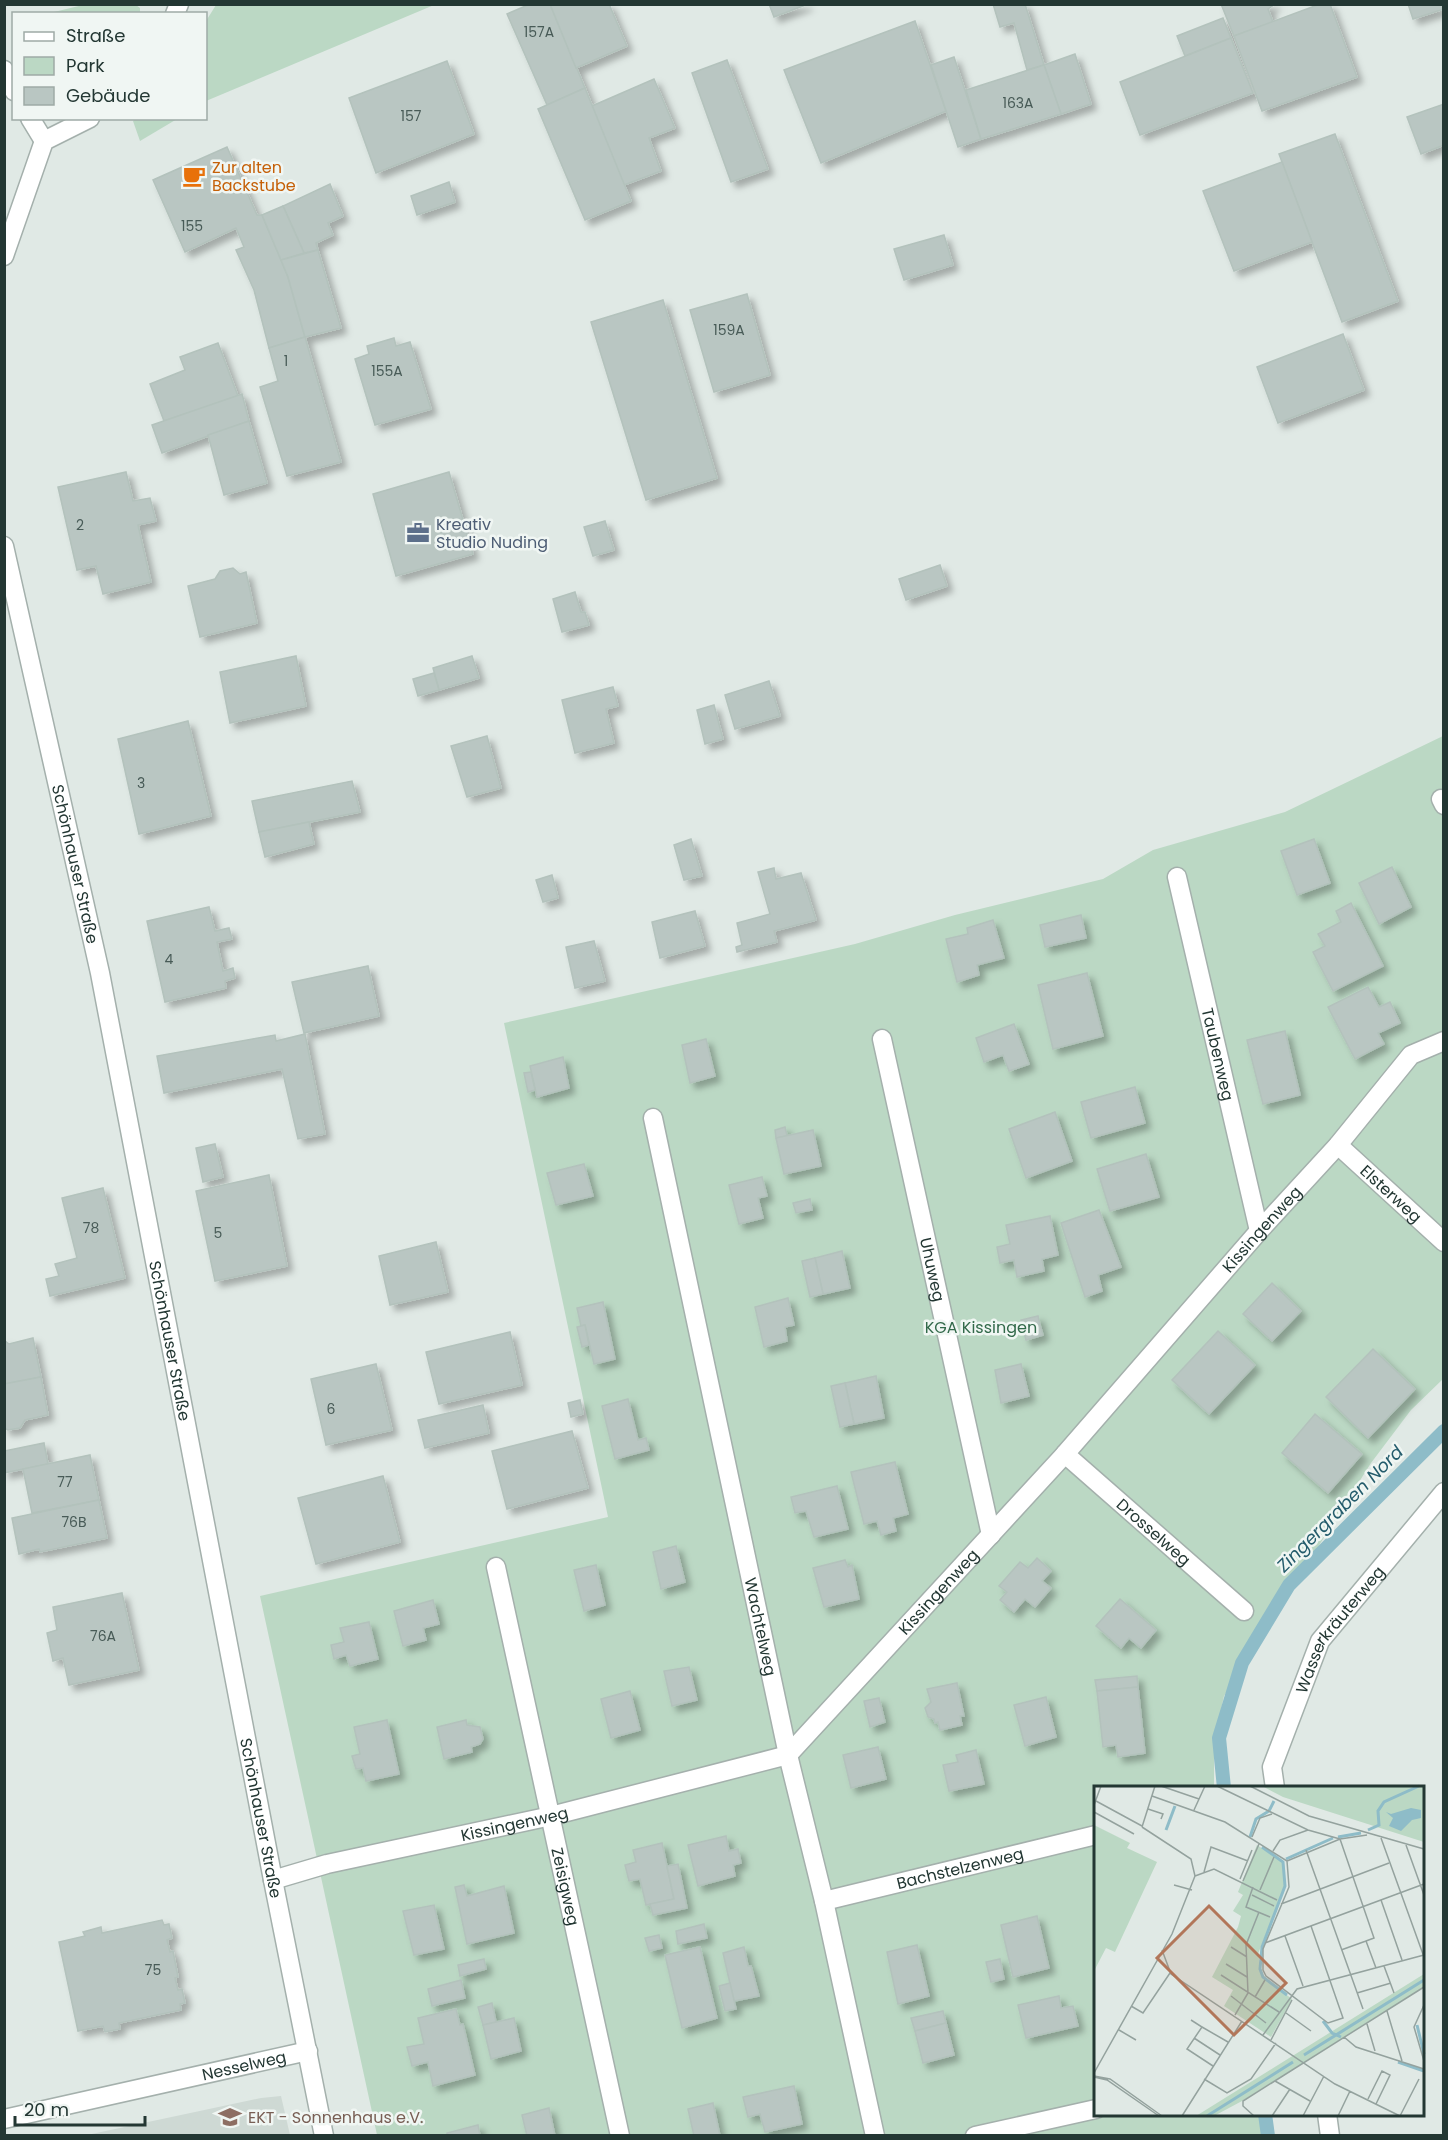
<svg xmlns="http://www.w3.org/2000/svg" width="1448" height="2140" font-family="Poppins,sans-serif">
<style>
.built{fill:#ced9d4}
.green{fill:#bbd8c4}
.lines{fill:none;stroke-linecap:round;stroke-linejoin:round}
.stream{stroke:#8ebcc8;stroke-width:14}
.building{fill:#b9c6c2;stroke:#b3c2bc;stroke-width:1.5;filter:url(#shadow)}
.minor-casing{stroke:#a4b0ac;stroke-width:21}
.minor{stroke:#fff;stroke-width:18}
.labels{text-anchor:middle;stroke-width:5;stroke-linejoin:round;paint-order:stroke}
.number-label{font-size:14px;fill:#485b57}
.food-label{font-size:16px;fill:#c56008;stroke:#f0f6f3;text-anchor:start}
.service-label{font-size:16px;fill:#4e5e75;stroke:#f0f6f3;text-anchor:start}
.street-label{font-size:16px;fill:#233733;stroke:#f0f6f3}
.park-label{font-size:16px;fill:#32694a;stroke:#f0f6f3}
.education-label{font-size:16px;fill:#785e54;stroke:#f0f6f3;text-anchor:start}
.water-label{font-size:18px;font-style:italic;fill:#245c6c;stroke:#f0f6f3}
.inset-river{fill:none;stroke:#8ebcc8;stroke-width:3}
.inset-road{fill:none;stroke:#94a29e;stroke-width:1.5}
.view{fill:#b27659;fill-opacity:0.15;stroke:#b27659;stroke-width:3}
.inset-edge{fill:none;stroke:#233733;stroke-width:3}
</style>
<defs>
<filter id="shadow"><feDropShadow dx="5.5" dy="5.5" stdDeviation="3" flood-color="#0004"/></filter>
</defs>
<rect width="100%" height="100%" fill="#e0e9e5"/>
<polygon class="built" points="281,2096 290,2135 87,2135 261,2098"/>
<g class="green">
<polygon points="87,4 136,5 140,8 140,13 50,13"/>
<polygon points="216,5 216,4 434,5 206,101 206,21"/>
<polygon points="135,119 135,118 177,119 140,141 133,121"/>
<polygon points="1443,736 1443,1379 1411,1410 1371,1463 1224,1696 1214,1741 1214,1787 1096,1788 1096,2114 1263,2115 1266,2135 377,2135 260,1596 608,1517 504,1023 855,944 955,915 1103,879 1153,850 1285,812"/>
</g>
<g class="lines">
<g class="stream">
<polyline points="1224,1788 1219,1738 1242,1663 1289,1585 1444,1431"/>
<polyline points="1265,2114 1268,2136"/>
</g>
</g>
<g class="building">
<polygon points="530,4 550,4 585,88 547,105 507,14"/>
<polygon points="550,4 609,4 627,46 576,68"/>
<polygon points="769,4 808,4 774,17"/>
<polygon points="993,4 1025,4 1044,65 1027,70 1014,23 1000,27"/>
<polygon points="1221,4 1275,4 1268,9 1273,22 1234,36"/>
<polygon points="1320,4 1330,4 1357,77 1262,111 1234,36"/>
<polygon points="1408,4 1444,4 1444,9 1413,19"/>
<polygon points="1223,18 1231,38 1185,56 1177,36"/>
<polygon points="915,21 946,111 821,163 784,70"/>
<polygon points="1231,38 1253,93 1140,135 1120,82"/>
<polygon points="1075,54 1091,104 1061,114 1044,65"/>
<polygon points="954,57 981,139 958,147 931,65"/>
<polygon points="727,60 768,169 731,182 692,73"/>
<polygon points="447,61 474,134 376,173 349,98"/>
<polygon points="1044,65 1061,114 981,139 966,90"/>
<polygon points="654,79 675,128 649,138 661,171 624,185 592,106"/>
<polygon points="585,88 631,201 585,220 538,109"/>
<polygon points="1444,104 1444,145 1421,154 1407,117"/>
<polygon points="1335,134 1398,301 1342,322 1279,154"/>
<polygon points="227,147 257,215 262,215 281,260 288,277 305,337 269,348 254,290 236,250 244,247 236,228 185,252 153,180"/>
<polygon points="1282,162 1312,242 1234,271 1203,191"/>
<polygon points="449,182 455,202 417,215 411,196"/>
<polygon points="330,184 343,216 328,223 333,235 316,243 318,250 304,253 283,206"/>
<polygon points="283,206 304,253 281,260 262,215"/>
<polygon points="944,235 953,265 904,280 894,249"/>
<polygon points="318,250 341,328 305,337 288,277 281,260"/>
<polygon points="747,294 770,375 714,392 690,310"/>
<polygon points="663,300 717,478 646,500 591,322"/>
<polygon points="1343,334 1364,390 1278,423 1257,367"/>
<polygon points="305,337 341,462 287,476 260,387 278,381 269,348"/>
<polygon points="394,338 396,346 410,342 431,409 375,425 355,359 369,354 367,346"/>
<polygon points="218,343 238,396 164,421 150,384 185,370 180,357"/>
<polygon points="242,394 249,421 162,453 152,425"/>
<polygon points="249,421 267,483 224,495 208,435"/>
<polygon points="126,472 133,501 150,498 156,521 138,525 151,582 103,594 96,566 77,570 58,487"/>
<polygon points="449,472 473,554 396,576 373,494"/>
<polygon points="605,521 614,550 593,556 584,527"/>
<polygon points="940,565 947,586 906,600 899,579"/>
<polygon points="233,568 240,574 246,572 257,623 200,637 188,586 215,579 220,571"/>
<polygon points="575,592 581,612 585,612 589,625 562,632 553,599"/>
<polygon points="296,656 306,706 230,723 220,672"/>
<polygon points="472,656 479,678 439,690 433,668"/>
<polygon points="434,673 439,690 418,696 413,679"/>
<polygon points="769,681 780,716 735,729 725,695"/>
<polygon points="613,687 618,706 606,709 614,743 575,753 562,700"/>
<polygon points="714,705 723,739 705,744 697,710"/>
<polygon points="188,721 211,816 139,834 118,739"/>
<polygon points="487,736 501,788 467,797 451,746"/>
<polygon points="352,781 360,812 259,832 252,801"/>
<polygon points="309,822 314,844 265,857 259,832"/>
<polygon points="691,839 702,876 684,880 674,845"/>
<polygon points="1314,839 1330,883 1297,895 1281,851"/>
<polygon points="1392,867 1411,907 1379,924 1359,883"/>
<polygon points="774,868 776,879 801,873 816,920 774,931 777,942 737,952 736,947 742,945 737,923 770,914 758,872"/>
<polygon points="552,875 558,898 543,902 536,880"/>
<polygon points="1351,903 1383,966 1333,991 1313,952 1325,946 1318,934 1341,922 1336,911"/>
<polygon points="209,907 215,931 229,928 232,939 217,942 223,971 233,968 235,978 225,981 226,988 165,1002 147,921"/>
<polygon points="695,911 705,946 660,958 652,922"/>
<polygon points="1081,915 1086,938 1045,947 1040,925"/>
<polygon points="993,920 1004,958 977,965 979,975 957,982 946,939 968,934 967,928"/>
<polygon points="594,941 605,981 575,988 566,947"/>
<polygon points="368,966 379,1016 304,1033 292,982"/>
<polygon points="1087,973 1103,1036 1053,1049 1038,985"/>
<polygon points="1368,987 1379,1007 1390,1002 1400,1023 1378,1033 1384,1044 1355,1059 1328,1007"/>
<polygon points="1014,1024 1029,1064 1009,1071 1003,1055 984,1062 976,1038"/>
<polygon points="1285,1031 1300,1095 1263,1104 1247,1040"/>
<polygon points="305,1034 325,1134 298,1139 282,1069 164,1093 157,1056 275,1035 276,1041"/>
<polygon points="706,1039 715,1076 690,1083 682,1045"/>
<polygon points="563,1057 569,1088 537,1097 530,1066"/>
<polygon points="531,1072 535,1090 528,1092 524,1073"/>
<polygon points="1135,1087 1145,1123 1091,1138 1081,1102"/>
<polygon points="1055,1112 1072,1161 1026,1178 1009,1129"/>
<polygon points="785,1127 787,1136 776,1138 775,1130"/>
<polygon points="813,1130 821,1166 784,1174 776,1138"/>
<polygon points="215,1144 223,1177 203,1182 196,1148"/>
<polygon points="1146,1154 1159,1197 1110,1211 1097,1169"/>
<polygon points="584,1164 593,1196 556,1205 547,1173"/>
<polygon points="269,1175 287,1266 215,1281 196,1191"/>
<polygon points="762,1177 767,1196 758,1198 763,1218 739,1224 729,1185"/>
<polygon points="103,1188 125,1278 50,1296 46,1279 59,1276 55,1264 77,1258 62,1198"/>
<polygon points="810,1199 812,1210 796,1213 793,1203"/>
<polygon points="1099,1210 1121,1267 1098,1275 1102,1291 1085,1297 1061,1223"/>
<polygon points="1050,1216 1058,1255 1042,1259 1044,1271 1017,1277 1014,1260 1000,1263 997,1247 1010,1244 1006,1225"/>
<polygon points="436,1242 448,1292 390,1305 379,1256"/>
<polygon points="842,1251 850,1288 823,1294 815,1258"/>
<polygon points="815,1258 823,1294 810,1297 802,1261"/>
<polygon points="1272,1283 1301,1311 1272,1341 1243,1314"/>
<polygon points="788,1298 794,1325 785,1327 787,1341 764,1347 755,1307"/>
<polygon points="603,1302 615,1359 594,1364 585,1325 581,1326 577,1308"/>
<polygon points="1038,1316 1040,1325 1023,1329 1021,1320"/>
<polygon points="585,1325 589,1345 582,1347 577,1327"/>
<polygon points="1040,1325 1043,1335 1026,1340 1023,1329"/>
<polygon points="1218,1331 1255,1365 1209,1414 1172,1380"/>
<polygon points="510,1332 522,1385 439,1404 426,1352"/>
<polygon points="33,1338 41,1377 4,1384 4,1340 9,1344"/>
<polygon points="1373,1349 1415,1389 1368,1438 1326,1397"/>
<polygon points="376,1364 392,1430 326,1445 311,1379"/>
<polygon points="1021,1364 1029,1396 1001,1403 995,1370"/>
<polygon points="876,1376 884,1418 854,1424 845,1383"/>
<polygon points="41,1377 48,1415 25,1420 20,1428 8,1430 4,1428 4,1384"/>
<polygon points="845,1383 854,1424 840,1427 831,1386"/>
<polygon points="628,1399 638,1440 646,1438 649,1450 615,1459 602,1406"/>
<polygon points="580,1400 583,1414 571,1417 568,1403"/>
<polygon points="483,1405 489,1433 425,1448 418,1420"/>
<polygon points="1315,1414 1362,1454 1328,1493 1282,1453"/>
<polygon points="572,1431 588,1488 507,1509 492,1451"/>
<polygon points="44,1443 48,1464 4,1473 4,1451"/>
<polygon points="90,1455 99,1500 32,1513 23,1469"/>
<polygon points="895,1462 908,1514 893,1518 896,1531 881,1535 877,1521 864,1524 851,1472"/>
<polygon points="383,1476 400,1542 316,1564 298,1498"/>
<polygon points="837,1486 848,1529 814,1537 806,1511 795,1513 791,1497"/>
<polygon points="99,1500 107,1538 40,1552 39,1549 19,1554 12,1518"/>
<polygon points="676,1546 685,1582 661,1589 653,1552"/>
<polygon points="1037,1558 1051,1571 1042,1581 1051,1588 1035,1607 1025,1599 1014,1612 1000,1600 1007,1592 999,1586 1020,1562 1028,1568"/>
<polygon points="845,1560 848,1567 852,1565 859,1599 824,1607 813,1568"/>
<polygon points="596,1565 605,1605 584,1611 574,1570"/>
<polygon points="122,1593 139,1670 69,1685 63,1658 53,1661 47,1633 57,1630 53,1607"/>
<polygon points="1120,1599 1156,1630 1141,1648 1129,1638 1121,1648 1096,1626"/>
<polygon points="433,1600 439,1624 423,1628 426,1640 403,1646 394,1611"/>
<polygon points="369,1622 378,1659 350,1666 346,1655 334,1659 331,1645 344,1642 340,1628"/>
<polygon points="689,1667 697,1700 672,1706 664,1671"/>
<polygon points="1137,1676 1138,1687 1097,1691 1095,1680"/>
<polygon points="957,1683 964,1716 960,1716 962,1725 940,1730 938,1722 935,1723 934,1719 928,1717 925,1708 931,1702 927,1689"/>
<polygon points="1138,1687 1145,1753 1118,1757 1116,1745 1103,1747 1097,1691"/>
<polygon points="630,1691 640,1730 611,1738 601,1699"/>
<polygon points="1046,1697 1056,1737 1025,1746 1014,1705"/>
<polygon points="879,1698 885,1722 870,1727 864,1701"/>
<polygon points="387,1720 399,1774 366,1781 363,1768 356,1769 352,1756 360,1754 354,1727"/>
<polygon points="466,1720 467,1725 480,1727 483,1739 480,1744 471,1747 472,1752 444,1759 437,1727"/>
<polygon points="878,1747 886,1779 851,1788 843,1755"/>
<polygon points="976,1750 984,1784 949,1791 943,1765 958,1762 956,1755"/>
<polygon points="726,1836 729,1851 738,1849 741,1863 733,1865 735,1876 698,1886 688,1845"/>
<polygon points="662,1843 674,1899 646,1905 640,1879 629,1881 625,1865 636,1862 633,1850"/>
<polygon points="678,1864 687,1908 653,1915 650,1904 674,1899 667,1866"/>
<polygon points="464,1885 467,1896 504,1886 514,1933 467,1944 455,1887"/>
<polygon points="434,1905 444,1949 414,1955 403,1911"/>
<polygon points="1037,1916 1049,1968 1013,1977 1001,1925"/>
<polygon points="162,1920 164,1925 169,1924 172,1938 167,1940 170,1952 173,1951 178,1977 175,1978 178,1990 182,1989 185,2003 180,2004 181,2010 119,2023 120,2029 105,2032 103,2026 78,2031 59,1942 85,1936 83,1932 101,1927 102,1933"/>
<polygon points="704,1924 707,1938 678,1944 676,1931"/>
<polygon points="659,1935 662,1948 649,1951 645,1938"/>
<polygon points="917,1945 929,1996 898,2004 887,1952"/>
<polygon points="700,1947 717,2018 682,2028 665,1955"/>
<polygon points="744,1947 748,1966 751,1966 759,1996 734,2001 723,1953"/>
<polygon points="484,1959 486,1969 460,1976 458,1965"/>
<polygon points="1000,1959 1004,1979 991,1982 986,1962"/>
<polygon points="461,1980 465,1998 432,2006 428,1989"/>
<polygon points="730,1983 736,2009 725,2011 719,1986"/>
<polygon points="1059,1996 1061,2008 1073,2006 1078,2026 1026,2038 1018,2005"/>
<polygon points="492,2003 496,2022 483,2025 478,2007"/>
<polygon points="456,2009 460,2025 463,2024 475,2075 433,2086 428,2062 412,2066 407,2047 424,2044 418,2018"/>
<polygon points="943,2011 946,2023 915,2031 911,2018"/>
<polygon points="514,2018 521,2051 491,2059 483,2025"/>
<polygon points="946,2023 954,2055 923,2063 915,2031"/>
<polygon points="794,2086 802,2124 765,2132 760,2114 748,2117 743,2097"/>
<polygon points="713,2103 720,2136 694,2136 688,2109"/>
<polygon points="549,2108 555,2136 527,2136 522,2115"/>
<polygon points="478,2125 480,2136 447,2136 447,2133"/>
</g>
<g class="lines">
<g class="minor-casing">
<g id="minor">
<polyline points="175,14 179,4"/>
<polyline points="4,70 14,91"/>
<polyline points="30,118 44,141"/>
<polyline points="4,256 44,141 90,118"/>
<path id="s1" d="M4,546L100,973L273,1880L324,2136"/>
<polyline points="1441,799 1444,805"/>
<path id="s2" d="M1177,877L1259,1231"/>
<path id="s3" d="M882,1039L991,1535"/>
<path id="s4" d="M653,1118L788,1755L824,1901L875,2136"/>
<path id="s5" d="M1338,1145L1444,1242"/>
<path id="s6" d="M1065,1454L1244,1611"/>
<path id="s7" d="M496,1567L620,2136"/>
<path id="s8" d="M1275,1788L1272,1767L1320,1641L1444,1492"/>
<path id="s9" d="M273,1880L327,1864L551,1816L788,1755L1065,1454L1259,1231L1338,1145L1411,1055L1444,1041"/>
<path id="s10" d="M824,1901L1096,1835"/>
<polyline points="1327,2114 1330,2136"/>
<path id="s11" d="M4,2119L308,2051"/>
<polyline points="975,2136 1096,2109"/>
</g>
</g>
<use href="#minor" class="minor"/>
</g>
<defs>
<g id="cafe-bare" transform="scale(1.8)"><path d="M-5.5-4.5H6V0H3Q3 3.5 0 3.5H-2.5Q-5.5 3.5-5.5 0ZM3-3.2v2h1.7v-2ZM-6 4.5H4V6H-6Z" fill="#e8710a" stroke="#f0f6f3" stroke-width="2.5" paint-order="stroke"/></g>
<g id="office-bare" transform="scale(1.8)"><path d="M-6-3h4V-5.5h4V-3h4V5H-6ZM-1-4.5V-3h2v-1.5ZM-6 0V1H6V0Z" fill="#5c6f8a" stroke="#f0f6f3" stroke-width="2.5" paint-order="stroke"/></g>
<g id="school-bare" transform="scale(1.8)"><path d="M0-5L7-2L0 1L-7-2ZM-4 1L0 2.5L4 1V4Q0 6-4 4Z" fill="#8d6e63" stroke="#f0f6f3" stroke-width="2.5" paint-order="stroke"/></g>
</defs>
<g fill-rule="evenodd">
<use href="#cafe-bare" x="194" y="176"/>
<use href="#office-bare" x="418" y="533"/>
<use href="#school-bare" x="230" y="2117"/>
</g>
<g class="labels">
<g class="number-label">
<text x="539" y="37">157A</text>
<text x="1018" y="108">163A</text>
<text x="411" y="121">157</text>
<text x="192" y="231">155</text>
<text x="729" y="335">159A</text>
<text x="286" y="366">1</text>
<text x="387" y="376">155A</text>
<text x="80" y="530">2</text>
<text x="141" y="788">3</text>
<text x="169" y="964">4</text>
<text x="91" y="1233">78</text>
<text x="218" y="1238">5</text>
<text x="331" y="1414">6</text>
<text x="65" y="1487">77</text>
<text x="74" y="1527">76B</text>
<text x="103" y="1641">76A</text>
<text x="153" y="1975">75</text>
</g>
<g class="food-label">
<text x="212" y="173">Zur alten<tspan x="212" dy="18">Backstube</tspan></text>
</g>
<g class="service-label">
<text x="436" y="530">Kreativ<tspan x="436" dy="18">Studio Nuding</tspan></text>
</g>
<g class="street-label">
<text dy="6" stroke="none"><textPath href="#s1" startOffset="326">Schönhauser Straße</textPath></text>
<text dy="6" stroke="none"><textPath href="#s2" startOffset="182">Taubenweg</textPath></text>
<text dy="6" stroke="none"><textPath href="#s5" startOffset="72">Elsterweg</textPath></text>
<text dy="6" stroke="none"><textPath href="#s9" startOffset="1238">Kissingenweg</textPath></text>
<text dy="6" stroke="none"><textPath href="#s3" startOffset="236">Uhuweg</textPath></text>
<text dy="6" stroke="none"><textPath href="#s1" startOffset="812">Schönhauser Straße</textPath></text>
<text dy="6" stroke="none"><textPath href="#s6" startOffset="118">Drosselweg</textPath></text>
<text dy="6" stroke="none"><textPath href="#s9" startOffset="752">Kissingenweg</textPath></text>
<text dy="6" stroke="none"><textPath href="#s4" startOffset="520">Wachtelweg</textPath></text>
<text dy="6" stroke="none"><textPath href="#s8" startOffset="176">Wasserkräuterweg</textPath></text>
<text dy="6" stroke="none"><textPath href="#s1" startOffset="1298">Schönhauser Straße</textPath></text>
<text dy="6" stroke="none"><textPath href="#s9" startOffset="248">Kissingenweg</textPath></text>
<text dy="6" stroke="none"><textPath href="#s10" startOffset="140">Bachstelzenweg</textPath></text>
<text dy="6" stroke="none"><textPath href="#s7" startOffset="327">Zeisigweg</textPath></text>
<text dy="6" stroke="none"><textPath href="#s11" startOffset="246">Nesselweg</textPath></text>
</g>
<g class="park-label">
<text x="981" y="1333">KGA Kissingen</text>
</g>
<g class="education-label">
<text x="248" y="2123">EKT - Sonnenhaus e.V.</text>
</g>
<g class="water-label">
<text transform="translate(1340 1509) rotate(-45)" y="6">Zingergraben Nord</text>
</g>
</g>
<g transform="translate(1094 1786)">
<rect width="330" height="330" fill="#e0e9e5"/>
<path d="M168,0H330V56L189,11ZM0,39L36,57L33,62L63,76L21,166L12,162L0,185ZM163,59L190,77L191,100L164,168L169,191L198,213L177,251L130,220L139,204L118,191L144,141L147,130L139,125L149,109L144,106ZM330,188V201L148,315L120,330H102Z" fill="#bbd8c4"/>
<path d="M317,22L327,24V32L318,34L307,45L295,40L299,32L292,26L297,28Z" fill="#8ebcc8"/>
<path class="inset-river" d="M72,44L81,20M274,44L285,39L284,25L290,16L325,0M156,51L162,33L175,25L180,15M244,51L267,47M168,61L189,76L191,100L168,161L166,183L169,191L193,209M192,73L239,52M229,235L238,247L247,251M323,239L330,268M210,269L330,194M304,276L330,285M113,330L199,276"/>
<path class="inset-road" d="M67,0L105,13M123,0L214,44L246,53M156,0L215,30L330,63M58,10L131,36L193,75L195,101L169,163V184L172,190L234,237L249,232L217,140M2,15L48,40M0,19L7,0M54,23L69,28L67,33M100,24L111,0M0,26L40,48M48,41L61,0M158,51L166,32L178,28M287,52L330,171M246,53L280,152L272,155L282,182M312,59L330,109M212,64L269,223M179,65L186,54L214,44M193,75L246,53L273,49M110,86L117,61L154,75M101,90L120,83L183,114M146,93L158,64M149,95L165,58M80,99L98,104M159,101L152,121L176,131M166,104L180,71M158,109L180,120M287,114L308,174M187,118L295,77M191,150L209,200M171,157L330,98M137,161L153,171M68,164L77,188L241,298L306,330M247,164L272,155M132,178L153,191M290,180L300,207M127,189L185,226M263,207L297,197M137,210L172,237M161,211L171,194M330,219L320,241L330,275M37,220L49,227L76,187M293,225L308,275M192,227L217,245M141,229L154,207L152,159L165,126M97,234L108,241L93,263L119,280M273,238L281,265M108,241L134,256M25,244L42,254M169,249L203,203L330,169M250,251L262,261L330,283M100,252L126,269M177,254L198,214M0,287L78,148L101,90L97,73L48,41M0,290L16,293L68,330M0,291L13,294L65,330M110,293L133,307L157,293L182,257M181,295L216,315M274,313L288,285L296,289L282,318M88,330L148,235M160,330L149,320V315L330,201M178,330L196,303M209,330L230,290M244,330L256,305M306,330L325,293"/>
<path class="view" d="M115,120L192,197L140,249L63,172Z"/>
<rect width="330" height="330" class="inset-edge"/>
</g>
<rect width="1448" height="2140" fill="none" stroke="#233733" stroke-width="12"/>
<rect x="12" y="12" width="195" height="108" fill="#f0f6f3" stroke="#9eaaa6" stroke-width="1.5"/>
<rect x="24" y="32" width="30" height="9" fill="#ffffff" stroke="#9eaaa6" stroke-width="1.5"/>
<text x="66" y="42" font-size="18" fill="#233733">Straße</text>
<rect x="24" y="57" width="30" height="18" fill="#bbd8c4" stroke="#9eaaa6" stroke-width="1.5"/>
<text x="66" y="72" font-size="18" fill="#233733">Park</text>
<rect x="24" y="87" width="30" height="18" fill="#b9c6c2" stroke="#9eaaa6" stroke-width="1.5"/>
<text x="66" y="102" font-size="18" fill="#233733">Gebäude</text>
<path d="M15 2116v9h130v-9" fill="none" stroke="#233733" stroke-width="3"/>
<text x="24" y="2116" font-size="18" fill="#233733" stroke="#f0f6f3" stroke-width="4.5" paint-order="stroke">20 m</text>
</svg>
